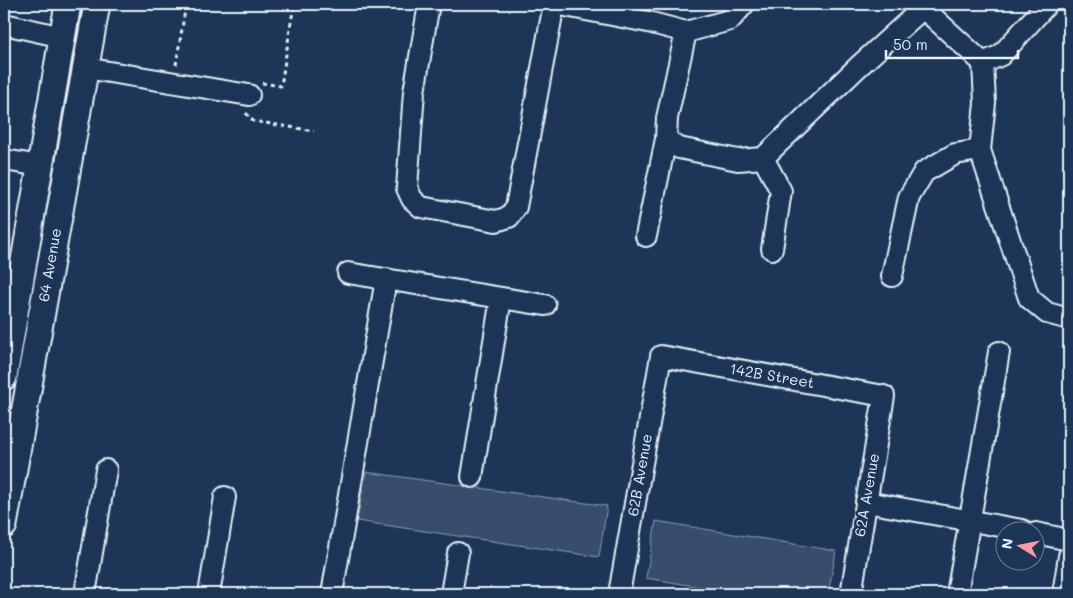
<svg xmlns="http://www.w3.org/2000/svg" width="1073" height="598" font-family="Mali,sans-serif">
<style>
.green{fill:#374d6c;stroke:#909fb2}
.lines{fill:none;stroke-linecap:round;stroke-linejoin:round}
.minor-casing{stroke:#e8f1f8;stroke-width:24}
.major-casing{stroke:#e8f1f8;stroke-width:29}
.path{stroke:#e8f1f8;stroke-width:3;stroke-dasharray:4 4;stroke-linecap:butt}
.minor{stroke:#1d3557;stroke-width:20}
.major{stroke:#1d3557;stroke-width:25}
.labels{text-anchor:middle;stroke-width:5;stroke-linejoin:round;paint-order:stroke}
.street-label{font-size:15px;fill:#e8f1f8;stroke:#1d3557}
</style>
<rect width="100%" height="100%" fill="#1d3557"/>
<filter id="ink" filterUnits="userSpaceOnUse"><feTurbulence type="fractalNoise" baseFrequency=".02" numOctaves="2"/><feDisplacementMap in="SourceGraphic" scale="10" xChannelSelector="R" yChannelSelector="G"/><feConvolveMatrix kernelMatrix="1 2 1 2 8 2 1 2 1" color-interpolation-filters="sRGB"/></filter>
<g filter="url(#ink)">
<g class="green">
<polygon points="366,472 607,506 599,557 357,521"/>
<polygon points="656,521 836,551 828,594 744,594 646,578"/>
</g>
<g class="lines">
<g class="minor-casing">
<g id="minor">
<polyline points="429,4 414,92 407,188 412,199 421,207 496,221 509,217 516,207 554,4"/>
<polyline points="555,4 648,22 686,32 730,20 744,4"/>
<polyline points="923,8 983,63 1001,55 1047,4"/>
<polyline points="4,24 63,37"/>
<polyline points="686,32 667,118 666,139 679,148 738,160 763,158 859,66 923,8 923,4"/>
<polyline points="983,63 985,103 980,150 1029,298 1047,313 1069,319"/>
<polyline points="85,68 249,95"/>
<polyline points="763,158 781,191 772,249"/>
<polyline points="4,160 41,166"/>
<polyline points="646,236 666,139"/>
<polyline points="348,273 545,305"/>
<polyline points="892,276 909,197 924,172 955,154 980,150"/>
<polyline points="472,477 501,298"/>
<polyline points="866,502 1022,530"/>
<polyline points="1036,533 1069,540"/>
<polyline points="85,594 106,470"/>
<polyline points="209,594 225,497"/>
<polyline points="332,594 386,279"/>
<polyline points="451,594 458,553"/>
<polyline points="619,594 661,356 884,396 851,594"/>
<polyline points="957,594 999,352"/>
<polyline points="1063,594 1069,556"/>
</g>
</g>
<g class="major-casing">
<g id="major">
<polyline points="4,377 68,4"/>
<polyline points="4,525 97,4"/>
</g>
</g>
<g class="path">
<polyline points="279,4 294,6"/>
<polyline points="176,65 186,4"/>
<polyline points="262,83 281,86 294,4"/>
<polyline points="246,113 253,121 314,131"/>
</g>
<use href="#minor" class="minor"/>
<use href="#major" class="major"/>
</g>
</g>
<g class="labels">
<g class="street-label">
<text transform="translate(50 265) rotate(-80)" y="5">64 Avenue</text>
<text transform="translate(772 376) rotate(10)" y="5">142B Street</text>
<text transform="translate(640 475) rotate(-80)" y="5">62B Avenue</text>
<text transform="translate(867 495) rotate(-80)" y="5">62A Avenue</text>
</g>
</g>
<rect width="1073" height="598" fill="none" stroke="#1d3557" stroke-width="20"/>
<rect x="10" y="10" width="1053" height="578" fill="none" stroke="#e8f1f8" stroke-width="2" filter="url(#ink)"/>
<g transform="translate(1020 546) rotate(280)"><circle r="24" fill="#1d3557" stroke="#6e8097"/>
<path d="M0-4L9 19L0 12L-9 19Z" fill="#ff9aa2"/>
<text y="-8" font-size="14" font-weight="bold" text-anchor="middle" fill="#e8f1f8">N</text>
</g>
<path d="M886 50v8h132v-8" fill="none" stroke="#e8f1f8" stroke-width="2.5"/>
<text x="893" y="50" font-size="15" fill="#e8f1f8" stroke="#1d3557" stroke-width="4" paint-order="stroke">50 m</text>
</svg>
